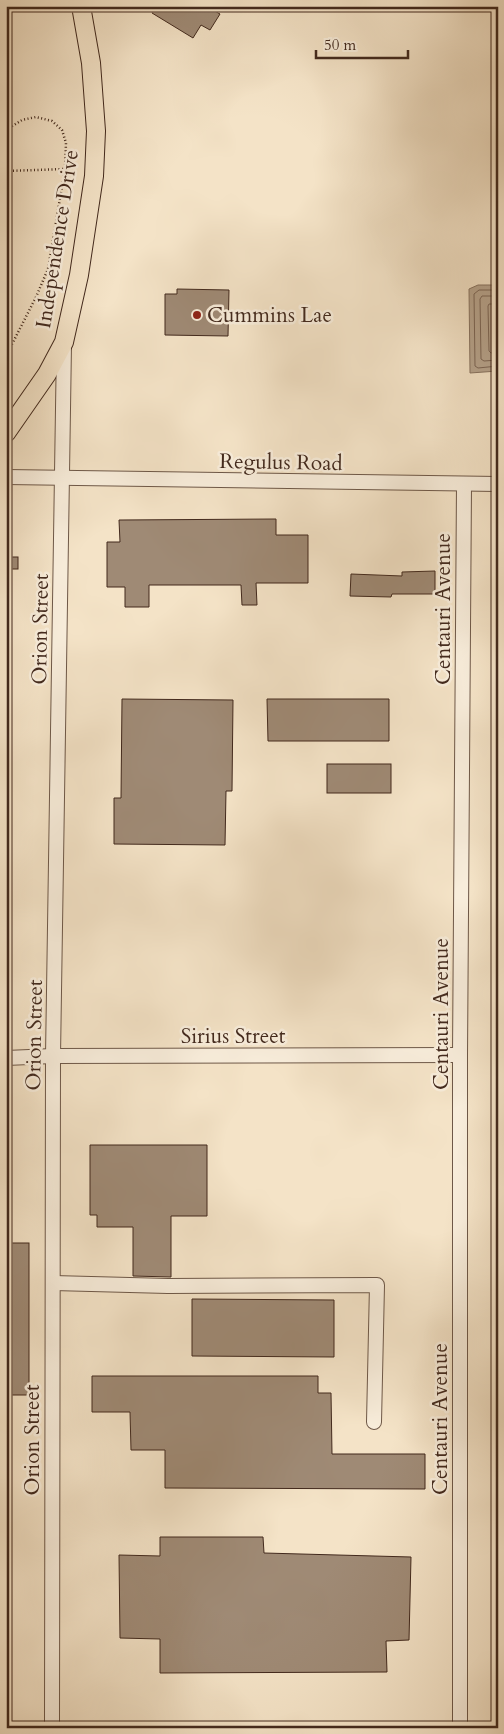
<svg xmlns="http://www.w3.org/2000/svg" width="504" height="1734" font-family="Cardo,serif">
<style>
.water{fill:#b7a48d;stroke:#887360}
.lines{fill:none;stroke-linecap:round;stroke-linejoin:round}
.shore{stroke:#7c6655;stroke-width:1}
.building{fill:#9f8a75;stroke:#42291d}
.minor-casing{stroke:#6e5848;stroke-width:16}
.major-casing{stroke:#42291d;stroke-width:20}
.path{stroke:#42291d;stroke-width:2.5;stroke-dasharray:1 2.5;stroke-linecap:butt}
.minor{stroke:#f8eddb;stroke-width:14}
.major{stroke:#f4e3c7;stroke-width:18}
.poi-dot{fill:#8f2418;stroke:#f8eddb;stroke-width:2}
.labels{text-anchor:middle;stroke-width:5;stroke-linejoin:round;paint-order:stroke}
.street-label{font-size:21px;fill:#42291d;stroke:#f8eddb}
.poi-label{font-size:21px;fill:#42291d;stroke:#f8eddb;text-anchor:start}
</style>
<rect width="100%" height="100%" fill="#f4e3c7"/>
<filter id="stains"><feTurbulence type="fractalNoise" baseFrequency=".004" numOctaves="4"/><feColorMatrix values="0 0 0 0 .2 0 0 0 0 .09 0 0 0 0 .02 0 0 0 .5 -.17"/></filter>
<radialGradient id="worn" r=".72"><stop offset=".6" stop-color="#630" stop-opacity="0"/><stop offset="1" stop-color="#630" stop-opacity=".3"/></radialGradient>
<polygon class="water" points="478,285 498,285 498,371 470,373 469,289"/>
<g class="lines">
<g class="shore">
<polyline points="498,290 479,290 474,294 475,366 478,368 498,366"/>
<polyline points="498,296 482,296 480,299 481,359 484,361 498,360"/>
<polyline points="498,304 489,304 488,306 489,351 491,353 498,352"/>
</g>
</g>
<g class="building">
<polygon points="156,6 215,6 213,10 220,14 210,30 201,25 193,38 152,13"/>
<polygon points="177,289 229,290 228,336 165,335 165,294 177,294"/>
<polygon points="276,519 276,535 308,535 308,583 256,583 257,605 242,605 241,585 149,585 149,607 125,607 125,587 107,587 107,542 120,542 119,520"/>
<rect x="6" y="557" width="12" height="12"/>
<polygon points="435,571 435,594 392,594 391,597 350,596 351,574 402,576 402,572"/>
<polygon points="122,699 233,700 232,791 226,791 225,845 114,844 114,798 121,798"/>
<polygon points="267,699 389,699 389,741 268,741"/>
<rect x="327" y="764" width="64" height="29"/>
<polygon points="90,1145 207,1145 207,1216 171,1216 171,1277 133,1276 133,1227 97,1227 97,1215 90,1215"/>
<rect x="6" y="1243" width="23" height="152"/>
<polygon points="192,1299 334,1300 334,1357 192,1356"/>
<polygon points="92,1376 318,1376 318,1393 331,1393 332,1454 425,1454 425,1489 165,1488 165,1450 131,1450 130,1412 92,1412"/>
<polygon points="160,1537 263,1537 264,1553 411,1557 409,1640 386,1641 387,1672 160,1673 160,1639 120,1638 119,1555 160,1556"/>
</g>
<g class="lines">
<g class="minor-casing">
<g id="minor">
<polyline points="6,477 498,484"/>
<polyline points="6,1058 53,1056 460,1055"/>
<polyline points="53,1283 168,1286 377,1285 374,1422"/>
<polyline points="52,1728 53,1056 64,344"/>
<polyline points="460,1728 460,1055 464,485"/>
</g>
</g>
<g class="major-casing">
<polyline id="major" points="6,433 47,374 64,342 79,275 94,176 96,131 91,63 81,6"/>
</g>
<g class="path">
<polyline points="6,130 22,120 36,117 52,121 62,130 66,143 65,169 48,269 36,297 6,356"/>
<polyline points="6,171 65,169"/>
</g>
<use href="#minor" class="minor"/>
<use href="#major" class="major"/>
</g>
<circle class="poi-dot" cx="197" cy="315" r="5"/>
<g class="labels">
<g class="street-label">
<text transform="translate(57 239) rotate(-81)" y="7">Independence Drive</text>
<text transform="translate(281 462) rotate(1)" y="7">Regulus Road</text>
<text transform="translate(443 609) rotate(-90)" y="7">Centauri Avenue</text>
<text transform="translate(40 629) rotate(-89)" y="7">Orion Street</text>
<text transform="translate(441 1014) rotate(-90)" y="7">Centauri Avenue</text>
<text transform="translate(34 1035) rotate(-89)" y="7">Orion Street</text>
<text x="233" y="1043">Sirius Street</text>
<text transform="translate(440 1419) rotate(-90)" y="7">Centauri Avenue</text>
<text transform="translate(32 1440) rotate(-90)" y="7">Orion Street</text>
</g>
<g class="poi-label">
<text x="207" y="322">Cummins Lae</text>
</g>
</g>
<rect width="504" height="1734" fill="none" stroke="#f4e3c7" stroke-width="25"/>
<rect x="8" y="8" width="489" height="1719" fill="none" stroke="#42291d" stroke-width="2.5"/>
<rect x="12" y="12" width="479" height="1709" fill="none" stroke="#42291d"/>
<path d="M316 50v8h92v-8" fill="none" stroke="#42291d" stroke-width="2.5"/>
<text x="324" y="50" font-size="15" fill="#42291d" stroke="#f8eddb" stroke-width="4" paint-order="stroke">50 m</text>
<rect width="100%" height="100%" filter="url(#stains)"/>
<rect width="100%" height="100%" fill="url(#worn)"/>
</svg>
